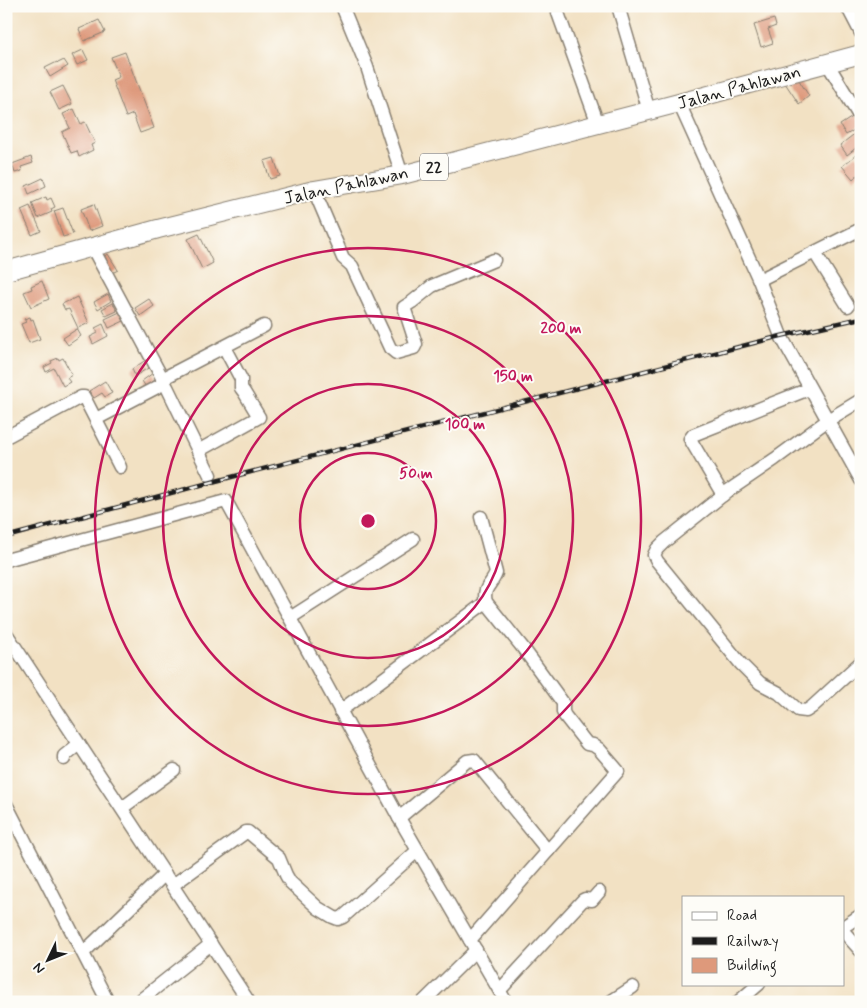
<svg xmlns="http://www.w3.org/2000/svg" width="867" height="1008" font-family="Mynerve,sans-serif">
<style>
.building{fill:#de997b}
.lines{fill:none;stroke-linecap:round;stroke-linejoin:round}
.minor-casing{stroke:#877e70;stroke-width:15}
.highway-casing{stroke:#877e70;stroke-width:20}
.minor{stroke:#fff;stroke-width:12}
.highway{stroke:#fff;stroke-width:18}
.rail-casing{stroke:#1c1c1c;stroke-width:4.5}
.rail{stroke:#fdfcf7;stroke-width:2.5;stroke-dasharray:8;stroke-linecap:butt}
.ring{fill:none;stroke:#c2185b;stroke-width:2.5}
.labels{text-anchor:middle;stroke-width:4;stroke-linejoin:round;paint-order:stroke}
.shield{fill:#fdfcf7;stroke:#605f5e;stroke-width:1}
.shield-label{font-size:16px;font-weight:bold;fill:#1c1c1c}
.street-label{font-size:18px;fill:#1c1c1c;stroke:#fdfcf7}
.centre{fill:#c2185b;stroke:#fdfcf7;stroke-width:2.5}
.ring-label{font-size:15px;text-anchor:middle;font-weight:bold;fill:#c2185b;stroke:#fdfcf7;stroke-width:4;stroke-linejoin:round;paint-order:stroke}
</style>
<rect width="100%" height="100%" fill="#fdfcf7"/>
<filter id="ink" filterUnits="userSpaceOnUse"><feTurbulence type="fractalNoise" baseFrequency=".02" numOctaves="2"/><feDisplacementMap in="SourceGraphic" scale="10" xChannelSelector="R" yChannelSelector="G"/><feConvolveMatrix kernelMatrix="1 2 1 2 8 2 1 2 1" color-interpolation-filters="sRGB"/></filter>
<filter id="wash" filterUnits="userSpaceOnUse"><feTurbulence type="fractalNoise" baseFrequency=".0096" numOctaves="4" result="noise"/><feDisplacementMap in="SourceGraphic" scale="20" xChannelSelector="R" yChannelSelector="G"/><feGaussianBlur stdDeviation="1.12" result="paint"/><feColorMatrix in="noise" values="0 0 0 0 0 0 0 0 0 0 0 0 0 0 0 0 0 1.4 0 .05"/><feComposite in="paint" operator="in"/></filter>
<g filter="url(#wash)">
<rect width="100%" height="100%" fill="#f2e1c3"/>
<g id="blocks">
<g class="building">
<polygon points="774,19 776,26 768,29 773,43 761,47 754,25"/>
<polygon points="99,20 105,32 84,41 79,29"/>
<polygon points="83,50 88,60 77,65 72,55"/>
<polygon points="125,52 154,128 140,133 133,114 126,117 112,80 119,77 111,57"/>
<polygon points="64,60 68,66 50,77 45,68 57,62 58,63"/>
<polygon points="797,77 809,96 799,104 785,83"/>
<polygon points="63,86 72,104 59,110 50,92"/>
<polygon points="74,109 81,124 85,122 95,143 91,145 93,150 79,157 77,151 71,153 62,132 70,128 63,114"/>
<polygon points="857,114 861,121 861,126 846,135 840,125"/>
<polygon points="861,129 861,144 847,155 840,145"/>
<polygon points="856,155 859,158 861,157 861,172 853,179 842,166"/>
<polygon points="31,157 33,163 21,167 22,171 15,173 12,164"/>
<polygon points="274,158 280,176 270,179 264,161"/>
<polygon points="43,178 46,186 29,194 26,186"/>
<polygon points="46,197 47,200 51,198 55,207 51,209 52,212 38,218 32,203"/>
<polygon points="94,204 102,226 89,231 81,209"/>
<polygon points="30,206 41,231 32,235 21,210"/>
<polygon points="63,208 73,234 63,237 54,211"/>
<polygon points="199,234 213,263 202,269 188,239"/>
<polygon points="108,254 118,270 110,274 101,258"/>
<polygon points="42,281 49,299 31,307 24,292 32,289 31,286"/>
<polygon points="108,294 111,301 98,309 94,302"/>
<polygon points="77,297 89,323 78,328 69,309 65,310 62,304"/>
<polygon points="149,299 154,306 140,316 135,308"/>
<polygon points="113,303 117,311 106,316 102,309"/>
<polygon points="122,311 126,320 109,328 105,319"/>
<polygon points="30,317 31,320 33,319 40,339 29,343 21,324 26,322 24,319"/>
<polygon points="103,324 108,336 93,344 90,337 98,333 95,328"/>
<polygon points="77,329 81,336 68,345 63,338"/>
<polygon points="58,358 59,360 63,358 72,375 67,378 70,382 63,386 54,368 46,372 44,367 52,363 51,361"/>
<polygon points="146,360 150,367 135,376 132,369"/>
<polygon points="153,373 157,380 146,387 142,381"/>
<polygon points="105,381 112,393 105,397 102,393 94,398 89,391"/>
</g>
</g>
</g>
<g filter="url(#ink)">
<use href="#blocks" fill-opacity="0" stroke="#877e70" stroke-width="1"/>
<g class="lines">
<g class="minor-casing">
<g id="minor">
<polyline points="342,6 367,67 402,175"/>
<polyline points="618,6 649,111"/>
<polyline points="847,6 861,33"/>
<polyline points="558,13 598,124"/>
<polyline points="827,63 861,119"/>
<polyline points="679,103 759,280 781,336 861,480"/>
<polyline points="314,190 343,258 352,266 390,348 396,353 414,348 416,344 404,307 412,302 432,286 494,260"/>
<polyline points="92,247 167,387 210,475"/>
<polyline points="815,253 848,306"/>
<polyline points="759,280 861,229"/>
<polyline points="162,379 264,326"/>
<polyline points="861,400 828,420 775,459 728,491 664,542 657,549 654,555 657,561 741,664 760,683 779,693 798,710 806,711 812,707 861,662"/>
<polyline points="96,419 165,383"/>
<polyline points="6,437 81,397 84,397 120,467"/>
<polyline points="198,451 259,417 244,392 241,388 241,379 224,347"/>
<polyline points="723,495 690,439 693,435 809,389"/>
<polyline points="6,560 226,501 399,818 506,1002"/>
<polyline points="290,618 413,539"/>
<polyline points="6,633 249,1002"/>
<polyline points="340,711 486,602"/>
<polyline points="64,759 64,756 79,744"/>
<polyline points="6,804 108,1002"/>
<polyline points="122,808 174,770"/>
<polyline points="399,818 467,761 474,760 548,851"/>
<polyline points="173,885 242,835 246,832 248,832 279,858 286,875 290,882 318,908 333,917 338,919 343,917 417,851"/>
<polyline points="843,927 861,915"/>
<polyline points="843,931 861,951"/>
<path d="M470,940L618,771L599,749L593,745L587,744L565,716L563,712V703L523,648L486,602C482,587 492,585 496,573L481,517"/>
<polyline points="83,953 165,874"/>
<polyline points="500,990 583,900 585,899 592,900 599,892"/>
<polyline points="138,1002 211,944"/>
<polyline points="423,1002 476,950"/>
<polyline points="610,1002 633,987"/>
<polyline points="738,1002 759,984"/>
</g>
</g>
<g class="highway-casing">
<polyline id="highway" points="6,271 158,229 314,190 402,175 679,103 861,54"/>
</g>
<use href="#minor" class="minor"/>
<use href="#highway" class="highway"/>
<g class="rail-casing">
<polyline id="rail" points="6,537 216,481 781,336 861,318"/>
</g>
<use href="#rail" class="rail"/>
</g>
</g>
<g class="ring">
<circle cx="368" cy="521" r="68"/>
<circle cx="368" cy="521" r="137"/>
<circle cx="368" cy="521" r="205"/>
<circle cx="368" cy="521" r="273"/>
</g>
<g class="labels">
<rect class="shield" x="420" y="153.5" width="28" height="27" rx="4"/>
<g class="shield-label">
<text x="434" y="173">22</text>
</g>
<g class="street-label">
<text transform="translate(739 87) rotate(-15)" y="6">Jalan Pahlawan</text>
<text transform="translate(346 185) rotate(-12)" y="6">Jalan Pahlawan</text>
</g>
</g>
<circle cx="368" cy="521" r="8" class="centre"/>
<g class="ring-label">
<text x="561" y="333">200 m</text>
<text x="513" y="381">150 m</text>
<text x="465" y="429">100 m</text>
<text x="416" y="478">50 m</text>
</g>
<rect width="867" height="1008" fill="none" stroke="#fdfcf7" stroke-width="25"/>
<rect x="682" y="896" width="162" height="90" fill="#fdfcf7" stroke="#a3a29f"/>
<rect x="692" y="912" width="25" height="8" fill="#ffffff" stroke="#a3a29f"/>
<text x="727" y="920" font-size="15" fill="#1c1c1c">Road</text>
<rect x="692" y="937" width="25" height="8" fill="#1c1c1c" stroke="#a3a29f"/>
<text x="727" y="946" font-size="15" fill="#1c1c1c">Railway</text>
<rect x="692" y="958" width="25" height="15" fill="#de997b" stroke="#a3a29f"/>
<text x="727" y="970" font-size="15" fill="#1c1c1c">Building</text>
<g transform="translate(48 960) rotate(227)" stroke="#fdfcf7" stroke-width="4" paint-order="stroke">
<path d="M0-4L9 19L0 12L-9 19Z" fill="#1c1c1c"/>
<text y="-8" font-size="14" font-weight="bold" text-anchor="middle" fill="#1c1c1c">N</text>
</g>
</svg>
